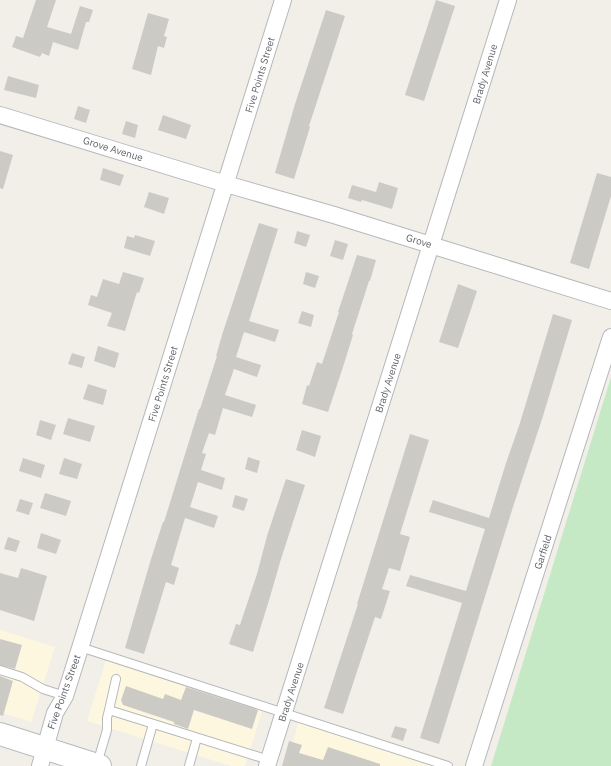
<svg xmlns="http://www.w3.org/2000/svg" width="611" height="766" font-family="'IBM Plex Sans',sans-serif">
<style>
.commercial{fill:#fef7e0}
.green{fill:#c5e8c5}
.building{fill:#cccac5}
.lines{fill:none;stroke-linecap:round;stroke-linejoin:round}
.service-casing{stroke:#b5b8bc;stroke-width:10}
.minor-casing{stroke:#b5b8bc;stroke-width:18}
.secondary-casing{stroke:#b6babf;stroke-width:24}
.service{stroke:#fff;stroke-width:8}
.minor{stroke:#fff;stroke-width:16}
.secondary{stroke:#fff;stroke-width:22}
.labels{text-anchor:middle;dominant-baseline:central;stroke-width:3;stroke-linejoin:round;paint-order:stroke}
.street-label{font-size:10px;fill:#5f6368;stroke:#fff}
</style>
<rect width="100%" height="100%" fill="#f1efe8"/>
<path class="commercial" d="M 0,630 L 55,647 L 31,722 L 0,712 Z
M 106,660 L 263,708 L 245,766 L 231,766 L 87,721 Z
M 299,721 L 444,766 L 286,766 Z"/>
<path class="green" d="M 611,377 L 611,766 L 491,766 Z"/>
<path class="building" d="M 36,0 L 56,0 L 47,27 L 71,34 L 80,6 L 93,10 L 89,22 L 86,22 L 78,50 L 53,42 L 49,56 L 42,53 L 40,57 L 12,47 L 16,36 L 23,38 Z
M 436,0 L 455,6 L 424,101 L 405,95 Z
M 326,10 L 345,16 L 309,126 L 310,127 L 294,179 L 275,173 L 295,104 Z
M 148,13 L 169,19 L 164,36 L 167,37 L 164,48 L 158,46 L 151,75 L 132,69 Z
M 8,76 L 39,85 L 36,98 L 4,90 Z
M 78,106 L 90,110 L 86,123 L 74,119 Z
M 163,115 L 191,125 L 186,139 L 158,130 Z
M 126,121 L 138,125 L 135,138 L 122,134 Z
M 0,151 L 13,155 L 3,189 L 0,188 Z
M 103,168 L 124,175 L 120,186 L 100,180 Z
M 597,173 L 611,177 L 611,196 L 589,269 L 570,263 Z
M 379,182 L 398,188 L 392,209 L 362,200 L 361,202 L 348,198 L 352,185 L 376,192 Z
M 149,192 L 169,198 L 164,214 L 144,207 Z
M 259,223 L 278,229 L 249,321 L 279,330 L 275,342 L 244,332 L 236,357 L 261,365 L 257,377 L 234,369 L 225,395 L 256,405 L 252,417 L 223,408 L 215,435 L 209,433 L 202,453 L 206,454 L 201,470 L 225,478 L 222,490 L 198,482 L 190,507 L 218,516 L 214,528 L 185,518 L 171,565 L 179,568 L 174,585 L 166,582 L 144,654 L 125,648 L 151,559 L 163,522 L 164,522 L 199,409 L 200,409 L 217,356 L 216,356 L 222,335 Z
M 297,231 L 310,235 L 306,247 L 294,243 Z
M 135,235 L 155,241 L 150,256 L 124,248 L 127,236 L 134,238 Z
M 335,240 L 348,244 L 343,260 L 330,256 Z
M 357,255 L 376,260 L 370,281 L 369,281 L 352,334 L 353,335 L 342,370 L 328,412 L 302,404 L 307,385 L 309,386 L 317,362 L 322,364 L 339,312 L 338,312 Z
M 123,272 L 144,278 L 139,293 L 137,292 L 125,331 L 107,326 L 112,313 L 88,305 L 91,295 L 97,297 L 103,279 L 119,284 Z
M 306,272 L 319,276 L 315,288 L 303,284 Z
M 458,284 L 477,291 L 458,348 L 439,342 Z
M 302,311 L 314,315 L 311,327 L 298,323 Z
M 553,314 L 572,320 L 543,416 L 513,507 L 439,744 L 420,738 L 462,603 L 406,586 L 410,575 L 466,591 L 485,529 L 429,512 L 433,500 L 489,518 L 506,463 L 519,426 Z
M 98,346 L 119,353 L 115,368 L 94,361 Z
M 72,353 L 85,357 L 82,368 L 68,364 Z
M 88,384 L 107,390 L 103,405 L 83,399 Z
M 68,418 L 95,426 L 90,442 L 63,434 Z
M 40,420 L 56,425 L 51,440 L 36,435 Z
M 302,430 L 321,436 L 315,457 L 296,450 Z
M 410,434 L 429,440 L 400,534 L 410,537 L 400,571 L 389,568 L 382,589 L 390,591 L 381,619 L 375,617 L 343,714 L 324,708 L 358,604 L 357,604 Z
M 248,457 L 260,461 L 257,473 L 245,469 Z
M 23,458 L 45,465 L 41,478 L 19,471 Z
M 64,458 L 82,464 L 77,479 L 59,474 Z
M 286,479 L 305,485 L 281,559 L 270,597 L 253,652 L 229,644 L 236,624 L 240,625 L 257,574 L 267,536 Z
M 45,493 L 71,501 L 66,516 L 40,508 Z
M 235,495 L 248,499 L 244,511 L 232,507 Z
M 20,499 L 33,503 L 29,515 L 16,511 Z
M 41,533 L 61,540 L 56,554 L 37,548 Z
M 8,537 L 20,541 L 16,552 L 4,549 Z
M 21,568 L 47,576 L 34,621 L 0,610 L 0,573 L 18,578 Z
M 0,639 L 22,645 L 15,669 L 0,665 Z
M 0,676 L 13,681 L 3,716 L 0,715 Z
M 126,686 L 163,699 L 165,694 L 181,700 L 186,687 L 258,710 L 252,729 L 194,710 L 188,729 L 174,724 L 174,722 L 123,705 L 121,700 Z
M 395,726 L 407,729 L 403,741 L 391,737 Z
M 289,741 L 302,745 L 299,753 L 323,760 L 328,747 L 380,764 L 380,766 L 282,766 Z"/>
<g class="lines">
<g class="service-casing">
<path id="service" d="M 80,647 L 448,766
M 0,670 L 22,677 L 43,689 L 65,696
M 109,710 L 116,679
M 97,764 L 107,730 L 107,718 L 109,710 L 269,760
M 141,766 L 153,724
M 189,766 L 197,738"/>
</g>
<g class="minor-casing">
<path id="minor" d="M 0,115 L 226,184 L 334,215 L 611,301
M 40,766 L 55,713 L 65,696 L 283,0
M 267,766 L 508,0
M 474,766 L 611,337"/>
</g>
<g class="secondary-casing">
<path id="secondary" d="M 0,734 L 100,766"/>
</g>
<use href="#service" class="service"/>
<use href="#minor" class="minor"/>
<use href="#secondary" class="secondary"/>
</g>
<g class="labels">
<g class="street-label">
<text transform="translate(485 74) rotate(-73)">Brady Avenue</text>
<text transform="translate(260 75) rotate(-73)">Five Points Street</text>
<text transform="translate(113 149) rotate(17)">Grove Avenue</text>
<text transform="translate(419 241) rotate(17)">Grove</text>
<text transform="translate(388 383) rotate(-72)">Brady Avenue</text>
<text transform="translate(163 384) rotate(-73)">Five Points Street</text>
<text transform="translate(543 552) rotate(-72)">Garfield</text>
<text transform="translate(64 692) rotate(-70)">Five Points Street</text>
<text transform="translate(291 692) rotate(-72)">Brady Avenue</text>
</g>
</g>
</svg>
